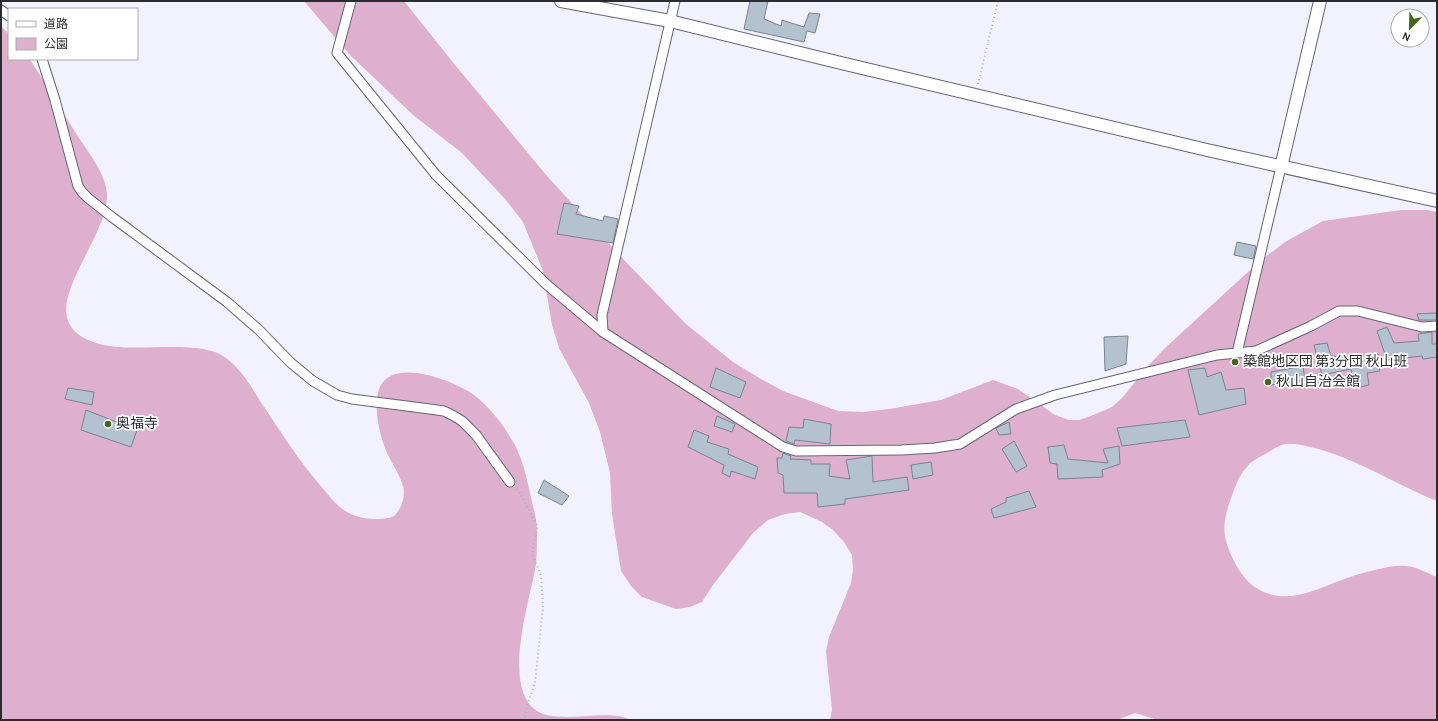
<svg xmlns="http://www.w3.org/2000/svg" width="1438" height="721" font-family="'Alegreya Sans','Noto Sans JP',sans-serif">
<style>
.green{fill:#dfafce}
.building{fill:#b4c1ce;stroke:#788491}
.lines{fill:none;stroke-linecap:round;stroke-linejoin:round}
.minor-casing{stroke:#646675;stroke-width:11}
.tertiary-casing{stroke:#646675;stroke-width:14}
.path{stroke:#b0b1bb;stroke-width:2;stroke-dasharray:1 3;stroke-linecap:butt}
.minor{stroke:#fff;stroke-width:9}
.tertiary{stroke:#fff;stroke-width:12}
.poi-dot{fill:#43651c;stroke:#fff;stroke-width:1.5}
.labels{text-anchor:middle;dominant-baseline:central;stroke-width:3.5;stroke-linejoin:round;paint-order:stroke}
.poi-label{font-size:14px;fill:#2b2c32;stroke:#fff;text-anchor:start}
</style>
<rect width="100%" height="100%" fill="#f1f2fd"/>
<path class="green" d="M 304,1 L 404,1 L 451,60 L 547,176 L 624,260 L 686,324 L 733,362 L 761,379 L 783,391 L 838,411 L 863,412 L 889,409 L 941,400 L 993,380 L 1018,389 L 1055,415 L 1069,420 L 1079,420 L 1091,416 L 1112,407 L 1122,398 L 1149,365 L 1165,348 L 1260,261 L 1285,242 L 1323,221 L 1401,210 L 1427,210 L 1437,212 L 1437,501 C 1394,484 1355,457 1310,447 C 1302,445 1293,443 1286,444 C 1279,445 1272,450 1267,453 C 1260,457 1251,461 1247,467 C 1240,474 1236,484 1233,493 C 1221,524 1221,536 1236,565 C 1242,575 1248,583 1258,589 C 1285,605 1313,591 1339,581 C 1352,576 1365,572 1379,569 C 1388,567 1397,565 1406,566 C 1417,567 1427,573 1437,577 L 1437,720 L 1158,720 L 1135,713 L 1117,720 L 830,720 L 832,710 L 826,651 L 829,637 L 851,583 L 853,570 L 852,555 L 844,542 L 833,530 L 822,522 L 800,512 L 785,514 L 768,520 L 753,533 L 713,585 L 702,602 L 690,607 L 676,609 L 642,597 L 631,586 L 621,571 L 612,514 L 610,473 L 600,432 L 589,403 L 559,348 L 552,325 L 543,271 L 523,222 L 506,200 L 462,153 L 413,115 L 349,54 Z
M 1,26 L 9,34 L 9,59 L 30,59 L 31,61 C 46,84 60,108 75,132 C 86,149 105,172 107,193 C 110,231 53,291 69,323 C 75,335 85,339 96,343 C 132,355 199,337 226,358 C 241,369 251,386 260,401 C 281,432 300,463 325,491 C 333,501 340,509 351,514 C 359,518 369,519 378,519 C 380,519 390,518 392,517 C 401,512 406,496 403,486 C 400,476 393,465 388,455 C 380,438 372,406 380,387 C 394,357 454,381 474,395 C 488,406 501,421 510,437 C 523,456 527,480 532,502 C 534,511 537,520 537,530 C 537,541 537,553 536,564 C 531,599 497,695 543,714 C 567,721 594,713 619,716 C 624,717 628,719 633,720 L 1,720 Z"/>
<path class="building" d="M 750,1 L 768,1 L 764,19 L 781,26 L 782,20 L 804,27 L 809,13 L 820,14 L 815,33 L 807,31 L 804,42 L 744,29 Z
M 564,203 L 579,206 L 576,214 L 603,221 L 604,216 L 618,219 L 613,243 L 557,234 Z
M 1237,242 L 1256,246 L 1253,259 L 1234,255 Z
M 1436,313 L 1437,320 L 1419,320 L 1417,314 Z
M 1387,327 L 1394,343 L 1419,341 L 1418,334 L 1432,332 L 1432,344 L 1437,344 L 1437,357 L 1423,359 L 1422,356 L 1387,360 L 1377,331 Z
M 1128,336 L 1126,364 L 1105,371 L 1104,337 Z
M 1327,343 L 1331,356 L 1344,357 L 1378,354 L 1380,371 L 1367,373 L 1369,385 L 1360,387 L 1358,375 L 1352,376 L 1351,369 L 1322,375 L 1314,345 Z
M 1257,357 L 1265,358 L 1265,366 L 1253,366 L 1251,358 Z
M 1303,366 L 1305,380 L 1271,385 L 1271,372 Z
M 716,368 L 746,382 L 740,398 L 710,387 Z
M 1205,368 L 1207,377 L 1221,372 L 1226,390 L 1244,388 L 1246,404 L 1199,415 L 1188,370 Z
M 68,388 L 94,392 L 92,405 L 65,399 Z
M 86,410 L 137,430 L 131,447 L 81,430 Z
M 717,416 L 735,424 L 732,432 L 714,426 Z
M 804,419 L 831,424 L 830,444 L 795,440 L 794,444 L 786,441 L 789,427 L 803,428 Z
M 1185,420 L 1190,437 L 1122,446 L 1117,428 Z
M 1009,422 L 1011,434 L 999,435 L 996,428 Z
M 694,430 L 709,436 L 707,442 L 729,449 L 728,454 L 758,467 L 755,479 L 731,471 L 730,477 L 722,473 L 724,465 L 688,447 Z
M 1014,441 L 1027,466 L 1016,472 L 1002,449 Z
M 1064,445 L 1068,459 L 1108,463 L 1103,449 L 1119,446 L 1120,464 L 1102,470 L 1103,477 L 1058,479 L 1057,464 L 1050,463 L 1048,447 Z
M 783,453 L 791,456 L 790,459 L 811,460 L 811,464 L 830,464 L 829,476 L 850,479 L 846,460 L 872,456 L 873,482 L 907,477 L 909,490 L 845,499 L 845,504 L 818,507 L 817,493 L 784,493 L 783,475 L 778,473 L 777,458 L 782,458 Z
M 931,462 L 933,475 L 913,479 L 911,465 Z
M 544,480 L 569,496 L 562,505 L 538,493 Z
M 1029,491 L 1036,507 L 994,518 L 991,509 L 1006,502 L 1006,498 Z"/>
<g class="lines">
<g class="minor-casing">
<path id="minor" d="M 351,1 L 337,53 L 436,175 L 546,284 L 603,332
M 675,1 L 602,315 L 603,332 L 783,447 L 796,451 L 901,450 L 935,448 L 960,444 L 1016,409 L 1055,395 L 1217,355 L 1256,351 L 1311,326 L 1339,311 L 1358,311 L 1422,327 L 1437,326
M 1,10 L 9,16
M 42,59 L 55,100 L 78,186 L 82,192 L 88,198 L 112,217 L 227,302 L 258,329 L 291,363 L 313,381 L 337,395 L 352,399 L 422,408 L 444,411 L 454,416 L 462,421 L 476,435 L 510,482
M 1237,353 L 1281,167"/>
</g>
<g class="tertiary-casing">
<path id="tertiary" d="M 561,1 L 670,21 L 841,63 L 1207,150 L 1437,201
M 1281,167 L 1320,1"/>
</g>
<path class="path" d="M 978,84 L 998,1
M 517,489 L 520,493 L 537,525 L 537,530 L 533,548 L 533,556 L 541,576 L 543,607 L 535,683 L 528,703 L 524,720"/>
<use href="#minor" class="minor"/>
<use href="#tertiary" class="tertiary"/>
</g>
<g class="poi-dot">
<circle cx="1235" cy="362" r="4"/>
<circle cx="1268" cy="382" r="4"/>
<circle cx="108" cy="424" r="4"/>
</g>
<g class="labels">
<g class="poi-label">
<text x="1243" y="362">築館地区団 第3分団 秋山班</text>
<text x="1276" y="382">秋山自治会館</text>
<text x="116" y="424">奥福寺</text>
</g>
</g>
<rect width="1438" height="721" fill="none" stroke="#2b2c32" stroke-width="4"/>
<rect x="8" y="8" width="130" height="52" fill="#ffffff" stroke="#aaabad"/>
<rect x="16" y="21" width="20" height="6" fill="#ffffff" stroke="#aaabad"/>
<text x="44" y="28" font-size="12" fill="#2b2c32">道路</text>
<rect x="16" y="38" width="20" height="12" fill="#dfafce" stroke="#aaabad"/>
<text x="44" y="48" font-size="12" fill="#2b2c32">公園</text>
<g transform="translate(1410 28) rotate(203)"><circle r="19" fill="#ffffff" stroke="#aaabad"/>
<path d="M0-3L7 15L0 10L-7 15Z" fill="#43651c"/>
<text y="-6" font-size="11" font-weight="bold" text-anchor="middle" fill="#2b2c32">N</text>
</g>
</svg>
